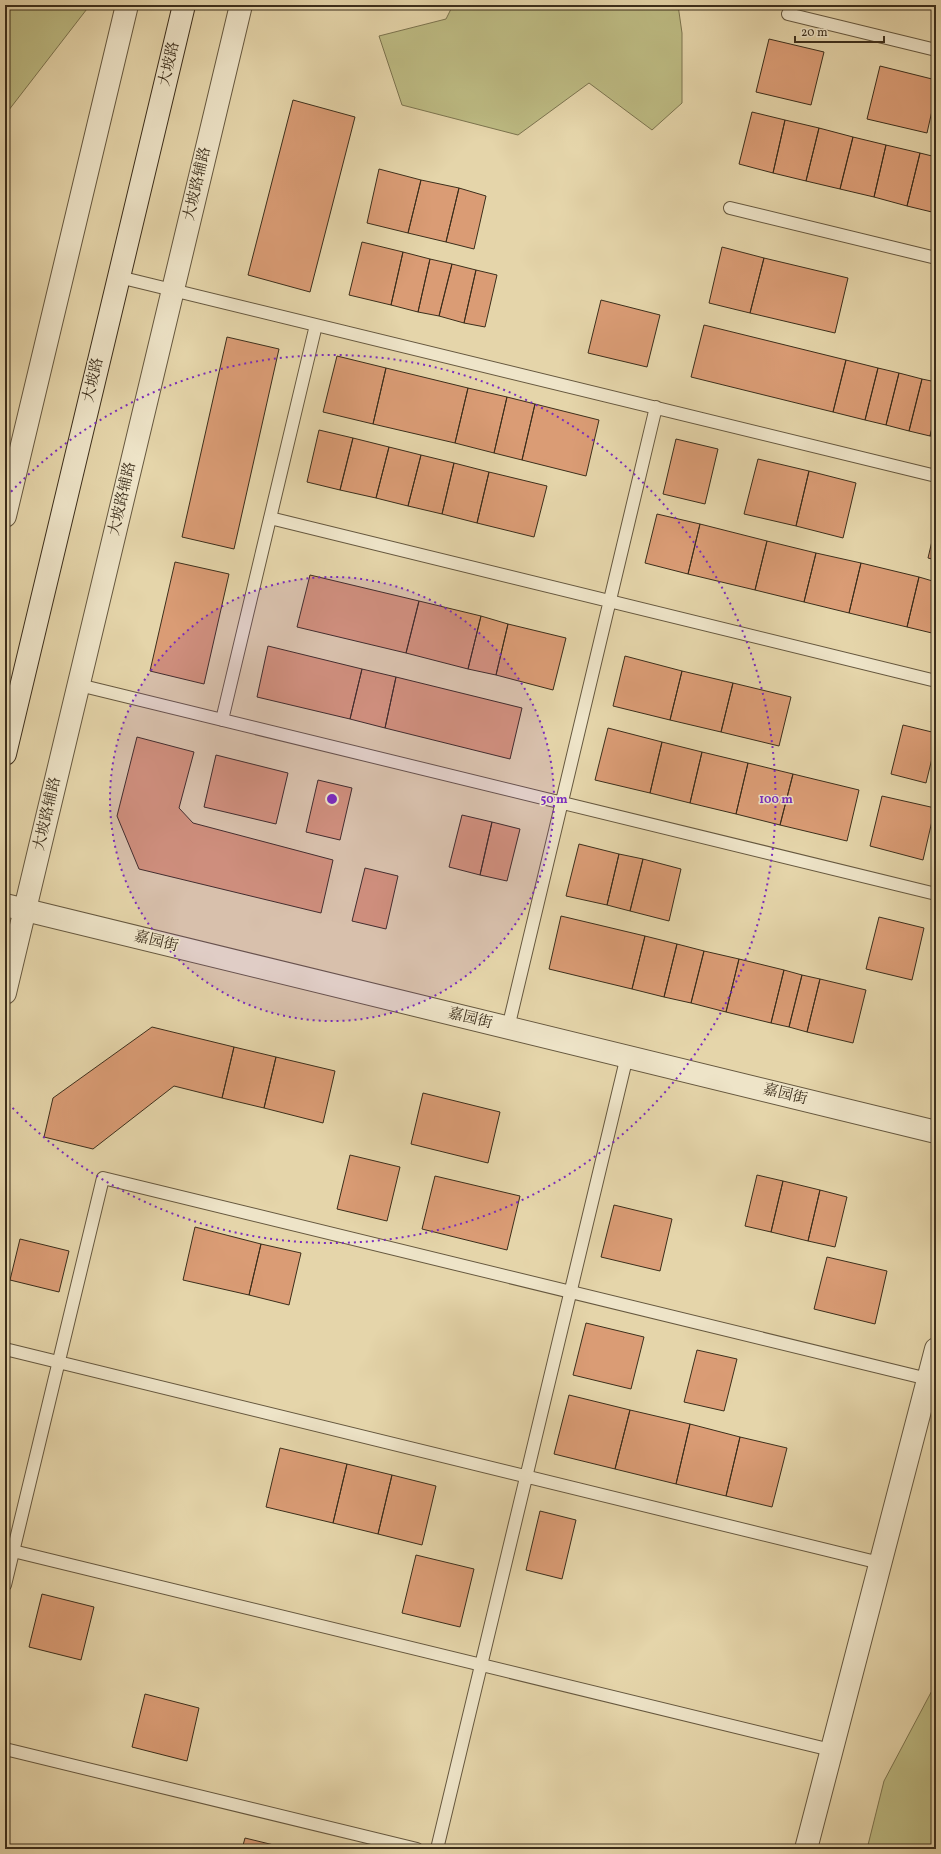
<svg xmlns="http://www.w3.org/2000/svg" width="941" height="1854" font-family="Vollkorn,'Noto Serif SC',serif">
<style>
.green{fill:#bdbb83;stroke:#7c744f}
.building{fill:#da9c75;stroke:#3c2e1b}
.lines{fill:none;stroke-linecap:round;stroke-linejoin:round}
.lane-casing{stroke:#66583f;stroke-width:14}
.street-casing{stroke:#66583f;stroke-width:24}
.secondary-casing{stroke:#3c2e1b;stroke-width:24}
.lane{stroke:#eee4c8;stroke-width:12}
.street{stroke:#eee4c8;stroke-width:22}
.secondary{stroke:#eee4c8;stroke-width:22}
.ring{fill:none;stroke:#7b2cbf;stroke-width:2;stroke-dasharray:2 4}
.labels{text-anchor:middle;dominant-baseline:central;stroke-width:3;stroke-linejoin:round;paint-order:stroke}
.street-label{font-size:15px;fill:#3c2e1b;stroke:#eee4c8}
.centre{fill:#7b2cbf;stroke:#eee4c8;stroke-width:2}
.ring-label{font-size:12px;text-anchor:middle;font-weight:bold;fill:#7b2cbf;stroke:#eee4c8;stroke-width:3;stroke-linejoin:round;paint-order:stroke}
</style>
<rect width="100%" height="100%" fill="#e5d5aa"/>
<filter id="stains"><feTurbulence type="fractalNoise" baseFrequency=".005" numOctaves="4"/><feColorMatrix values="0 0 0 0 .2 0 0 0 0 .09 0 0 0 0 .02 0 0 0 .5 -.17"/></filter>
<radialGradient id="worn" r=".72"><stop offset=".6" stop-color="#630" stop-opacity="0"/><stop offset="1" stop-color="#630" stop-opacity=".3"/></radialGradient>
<path class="green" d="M 5,5 L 90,5 L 5,115 Z
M 453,5 L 678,5 L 682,33 L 682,103 L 652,130 L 589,83 L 518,135 L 402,105 L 379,36 L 446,19 Z
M 936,1683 L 936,1849 L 867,1849 L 884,1781 Z"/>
<path class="building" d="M 769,39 L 824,52 L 811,105 L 756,92 Z
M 880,66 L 936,80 L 936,93 L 927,133 L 867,119 Z
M 293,100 L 355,117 L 310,292 L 248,275 Z
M 752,112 L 785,120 L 773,173 L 739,164 Z
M 785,120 L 819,128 L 806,181 L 773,173 Z
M 819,128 L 853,137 L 840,189 L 806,181 Z
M 853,137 L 886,145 L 874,197 L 840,189 Z
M 886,145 L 920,153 L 907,206 L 874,197 Z
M 920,153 L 936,157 L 936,213 L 907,206 Z
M 379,169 L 421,180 L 408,233 L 367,223 Z
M 421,180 L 459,188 L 446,242 L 408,233 Z
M 459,188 L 486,196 L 474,249 L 446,242 Z
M 362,242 L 403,252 L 391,305 L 349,295 Z
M 722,247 L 764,258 L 750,313 L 709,303 Z
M 403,252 L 430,259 L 418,312 L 391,305 Z
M 764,258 L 848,278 L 835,333 L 750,313 Z
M 430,259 L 452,264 L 439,316 L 418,312 Z
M 452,264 L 476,270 L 464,323 L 439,316 Z
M 476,270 L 497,275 L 485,327 L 464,323 Z
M 601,300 L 660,315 L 647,367 L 588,353 Z
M 704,325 L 846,360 L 833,412 L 691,377 Z
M 227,337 L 279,349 L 234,549 L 182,537 Z
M 337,356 L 386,368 L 373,424 L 323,412 Z
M 846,360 L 878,368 L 865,420 L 833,412 Z
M 386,368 L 468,388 L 455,443 L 373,424 Z
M 878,368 L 899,373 L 886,425 L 865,420 Z
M 899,373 L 922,379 L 909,431 L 886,425 Z
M 922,379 L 936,382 L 936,412 L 930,436 L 909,431 Z
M 468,388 L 507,397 L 494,453 L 455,443 Z
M 507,397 L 535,404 L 522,460 L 494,453 Z
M 535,404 L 599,420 L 586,476 L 522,460 Z
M 936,412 L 936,437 L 930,436 Z
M 319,430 L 353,438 L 340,490 L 307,482 Z
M 353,438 L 389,447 L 376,498 L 340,490 Z
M 676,439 L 718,449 L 705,504 L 663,494 Z
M 389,447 L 421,455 L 408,506 L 376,498 Z
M 421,455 L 454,463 L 442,514 L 408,506 Z
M 758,459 L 809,471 L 796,526 L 744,514 Z
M 454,463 L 489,472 L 477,523 L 442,514 Z
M 809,471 L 856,483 L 843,538 L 796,526 Z
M 489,472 L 547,486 L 534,537 L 477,523 Z
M 657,514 L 700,524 L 688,574 L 645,563 Z
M 700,524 L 767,541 L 755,590 L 688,574 Z
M 936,524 L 936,560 L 928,558 Z
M 767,541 L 816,553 L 804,602 L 755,590 Z
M 816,553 L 861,563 L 849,613 L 804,602 Z
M 175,562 L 229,574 L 204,684 L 150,671 Z
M 861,563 L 919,577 L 907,627 L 849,613 Z
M 310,575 L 419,601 L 406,653 L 297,627 Z
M 919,577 L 936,582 L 936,634 L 907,627 Z
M 419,601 L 481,616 L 468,669 L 406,653 Z
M 481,616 L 508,624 L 496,675 L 468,669 Z
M 508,624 L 566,638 L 553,690 L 496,675 Z
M 268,646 L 362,669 L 350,719 L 257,697 Z
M 625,656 L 682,671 L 670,720 L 613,706 Z
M 362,669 L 396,677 L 385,728 L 350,719 Z
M 682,671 L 733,683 L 721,732 L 670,720 Z
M 396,677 L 522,708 L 510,759 L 385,728 Z
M 733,683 L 791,697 L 779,746 L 721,732 Z
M 903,725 L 936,733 L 936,742 L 926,783 L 891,774 Z
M 608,728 L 662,742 L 650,793 L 595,780 Z
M 137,737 L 194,752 L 179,808 L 193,823 L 333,860 L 321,913 L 139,869 L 117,816 Z
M 662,742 L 702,752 L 690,803 L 650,793 Z
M 702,752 L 748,763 L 736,814 L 690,803 Z
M 216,755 L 288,773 L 276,824 L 204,807 Z
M 748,763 L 793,774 L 780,825 L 736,814 Z
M 793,774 L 859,790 L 847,841 L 780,825 Z
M 318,780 L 352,788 L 340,840 L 306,832 Z
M 882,796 L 935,808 L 923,860 L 870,846 Z
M 462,815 L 492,822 L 480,875 L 449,867 Z
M 492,822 L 520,829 L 507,881 L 480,875 Z
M 579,844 L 619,854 L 607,905 L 566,896 Z
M 619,854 L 643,859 L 630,911 L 607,905 Z
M 643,859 L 681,869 L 669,921 L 630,911 Z
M 365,868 L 398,876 L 386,929 L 352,921 Z
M 561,916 L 645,936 L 632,989 L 549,969 Z
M 879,917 L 924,928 L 912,980 L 866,969 Z
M 645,936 L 677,944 L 664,997 L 632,989 Z
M 677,944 L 704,951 L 691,1003 L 664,997 Z
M 704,951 L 739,959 L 726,1012 L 691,1003 Z
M 739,959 L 784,970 L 771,1023 L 726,1012 Z
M 784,970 L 802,975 L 789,1027 L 771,1023 Z
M 802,975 L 820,979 L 807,1032 L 789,1027 Z
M 820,979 L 866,990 L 853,1043 L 807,1032 Z
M 152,1027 L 234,1047 L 222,1098 L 174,1086 L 93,1149 L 44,1137 L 53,1098 Z
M 234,1047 L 276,1057 L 264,1108 L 222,1098 Z
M 276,1057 L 335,1071 L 323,1123 L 264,1108 Z
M 423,1093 L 500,1112 L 488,1163 L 411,1144 Z
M 350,1155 L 400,1167 L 387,1221 L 337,1209 Z
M 757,1175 L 783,1181 L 771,1232 L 745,1226 Z
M 435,1176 L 520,1196 L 507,1250 L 422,1229 Z
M 783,1181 L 820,1190 L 808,1241 L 771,1232 Z
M 820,1190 L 847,1197 L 835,1247 L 808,1241 Z
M 614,1205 L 672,1219 L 660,1271 L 601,1257 Z
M 195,1227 L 261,1244 L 249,1295 L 183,1280 Z
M 20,1239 L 69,1251 L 59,1292 L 10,1280 Z
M 261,1244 L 301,1253 L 289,1305 L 249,1295 Z
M 827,1257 L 887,1271 L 875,1324 L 814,1309 Z
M 586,1323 L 644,1337 L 631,1389 L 573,1375 Z
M 697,1350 L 737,1359 L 724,1411 L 684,1402 Z
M 569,1395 L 630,1410 L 615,1469 L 554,1454 Z
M 630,1410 L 690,1424 L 676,1484 L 615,1469 Z
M 690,1424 L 740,1437 L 726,1496 L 676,1484 Z
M 740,1437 L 787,1448 L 772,1507 L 726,1496 Z
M 280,1448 L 347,1464 L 333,1523 L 266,1507 Z
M 347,1464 L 392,1475 L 378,1534 L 333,1523 Z
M 392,1475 L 436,1486 L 422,1545 L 378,1534 Z
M 540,1511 L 576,1520 L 562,1579 L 526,1570 Z
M 416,1555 L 474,1569 L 460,1627 L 402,1613 Z
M 42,1594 L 94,1607 L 81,1660 L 29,1647 Z
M 145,1694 L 199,1708 L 187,1761 L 132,1747 Z
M 245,1838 L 282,1847 L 282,1849 L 242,1849 Z"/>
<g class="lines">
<g class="lane-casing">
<path id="lane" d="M 788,14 L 936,50
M 730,208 L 936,258
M 119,277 L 936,476
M 270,518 L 936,681
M 79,685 L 936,894
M 222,720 L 316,325
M 508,1028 L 656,407
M 5,1349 L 880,1563
M 13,1551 L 831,1750
M 5,1585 L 103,1178 L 928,1379
M 5,1749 L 417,1849
M 437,1849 L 627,1056"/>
</g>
<g class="street-casing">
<path id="street" d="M 5,516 L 127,5
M 5,905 L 936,1132
M 5,993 L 241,5
M 806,1849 L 936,1349"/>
</g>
<g class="secondary-casing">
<path id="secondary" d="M 5,754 L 184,5"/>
</g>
<use href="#lane" class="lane"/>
<use href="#street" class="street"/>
<use href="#secondary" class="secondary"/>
</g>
<circle cx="332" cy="799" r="222" fill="#7b2cbf" fill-opacity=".12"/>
<g class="ring">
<circle cx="332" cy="799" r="222"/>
<path d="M7 496A444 444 0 1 1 7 1102"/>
</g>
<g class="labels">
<g class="street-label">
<text transform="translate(170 64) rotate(-77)">大坡路</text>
<text transform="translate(198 184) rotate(-77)">大坡路辅路</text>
<text transform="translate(94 380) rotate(-77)">大坡路</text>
<text transform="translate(123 499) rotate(-77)">大坡路辅路</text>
<text transform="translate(48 814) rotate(-77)">大坡路辅路</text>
<text transform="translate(156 942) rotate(14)">嘉园街</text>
<text transform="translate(470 1019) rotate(14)">嘉园街</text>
<text transform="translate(785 1095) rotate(14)">嘉园街</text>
</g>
</g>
<circle cx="332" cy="799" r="6" class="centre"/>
<g class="ring-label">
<text x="554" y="803">50 m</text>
<text x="776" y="803">100 m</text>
</g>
<rect width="941" height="1854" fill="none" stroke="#e5d5aa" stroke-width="20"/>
<rect x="6" y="6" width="929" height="1842" fill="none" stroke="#3c2e1b" stroke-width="2"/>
<rect x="10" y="10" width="921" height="1834" fill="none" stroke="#3c2e1b"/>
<path d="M795 36v6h89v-6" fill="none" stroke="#3c2e1b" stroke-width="2"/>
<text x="801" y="36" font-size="12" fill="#3c2e1b" stroke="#eee4c8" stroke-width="3" paint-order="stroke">20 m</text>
<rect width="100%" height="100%" filter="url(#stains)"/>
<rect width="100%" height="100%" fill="url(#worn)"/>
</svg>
